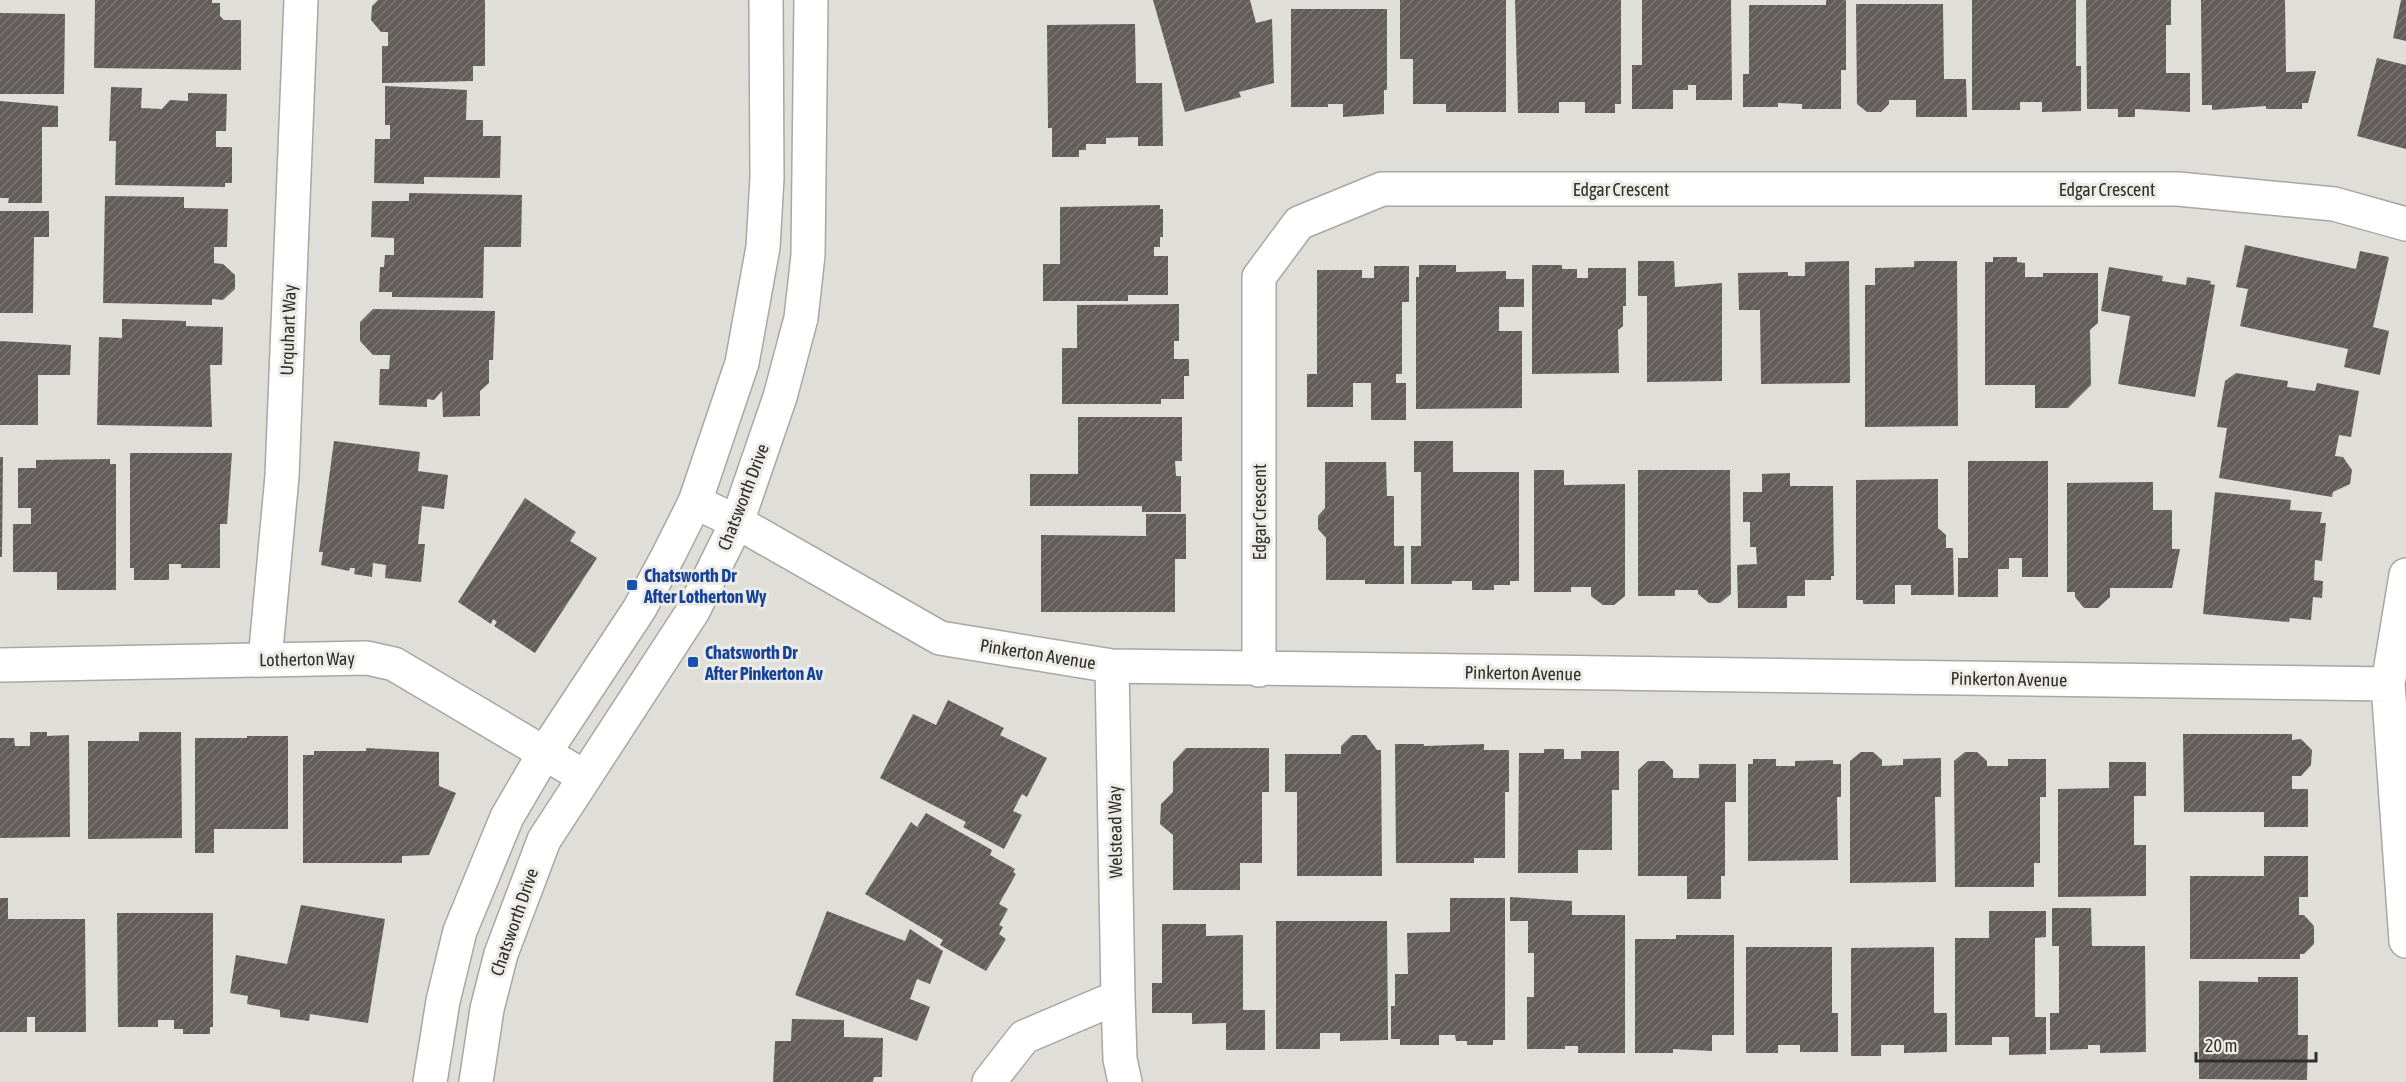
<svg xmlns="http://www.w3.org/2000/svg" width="2406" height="1082" font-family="'Asap Condensed',sans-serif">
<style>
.building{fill:url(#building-hatch)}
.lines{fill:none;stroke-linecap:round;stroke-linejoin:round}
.street-casing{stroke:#a8a7a1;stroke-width:36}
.secondary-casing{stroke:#a8a7a1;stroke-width:36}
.street{stroke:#fff;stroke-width:33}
.secondary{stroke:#fff;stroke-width:33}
.transit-dot{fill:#1a4fb4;stroke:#ecebe6;stroke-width:2}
.labels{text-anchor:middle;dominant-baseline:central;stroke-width:6;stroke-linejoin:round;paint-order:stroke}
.street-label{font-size:18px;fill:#2f2e2c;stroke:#ecebe6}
.transit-label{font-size:18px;font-weight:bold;fill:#164399;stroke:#ecebe6;text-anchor:start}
</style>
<defs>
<pattern id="building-hatch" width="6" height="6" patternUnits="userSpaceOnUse" patternTransform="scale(1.5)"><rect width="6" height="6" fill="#625d5a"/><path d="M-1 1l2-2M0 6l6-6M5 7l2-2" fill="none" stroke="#7a7674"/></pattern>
</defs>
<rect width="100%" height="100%" fill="#dfded8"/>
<path class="building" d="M 95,0 L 212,0 L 212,3 L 220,3 L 220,16 L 224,20 L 241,20 L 241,70 L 94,68 Z
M 378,0 L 485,0 L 485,66 L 473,66 L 473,81 L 382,83 L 382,46 L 388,46 L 388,32 L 381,32 L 371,20 L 372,6 Z
M 1153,0 L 1250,0 L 1256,23 L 1272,19 L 1274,83 L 1239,92 L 1241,97 L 1185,112 Z
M 1400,0 L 1506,0 L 1506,112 L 1446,112 L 1446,104 L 1413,104 L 1413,59 L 1400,59 Z
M 1515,0 L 1621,0 L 1621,104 L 1615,104 L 1615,113 L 1585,113 L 1585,102 L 1559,102 L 1559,113 L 1518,113 Z
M 1642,0 L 1731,0 L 1732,100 L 1696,100 L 1696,85 L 1688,85 L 1688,90 L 1673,90 L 1673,109 L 1632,109 L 1632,65 L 1642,65 Z
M 1826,0 L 1846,0 L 1846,70 L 1841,70 L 1841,109 L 1802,109 L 1802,104 L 1778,103 L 1778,107 L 1743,107 L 1743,74 L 1749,74 L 1749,5 L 1826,5 Z
M 1972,0 L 2076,0 L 2076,66 L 2081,66 L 2081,111 L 2042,112 L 2042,102 L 2020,102 L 2020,110 L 1972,110 Z
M 2086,0 L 2171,0 L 2171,25 L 2166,25 L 2166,73 L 2190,73 L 2190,112 L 2135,109 L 2135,117 L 2118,117 L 2118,109 L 2087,109 Z
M 2201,0 L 2285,0 L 2286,72 L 2316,71 L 2308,103 L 2302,103 L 2302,109 L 2266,109 L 2266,106 L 2212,110 L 2212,105 L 2202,105 Z
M 2401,0 L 2406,0 L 2406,41 L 2393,38 Z
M 1856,4 L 1943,4 L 1944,79 L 1966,79 L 1967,117 L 1916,117 L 1916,100 L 1889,100 L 1889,104 L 1881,112 L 1867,112 L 1857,104 Z
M 1291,9 L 1387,9 L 1387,90 L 1384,90 L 1384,114 L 1343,117 L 1343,104 L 1328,104 L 1328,107 L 1291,107 Z
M 0,13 L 65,14 L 64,94 L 0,94 Z
M 1135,24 L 1136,83 L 1162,83 L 1163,146 L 1138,146 L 1138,137 L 1106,138 L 1106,144 L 1086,144 L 1086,150 L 1079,150 L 1079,157 L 1052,157 L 1052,128 L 1048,128 L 1047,25 Z
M 2377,58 L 2406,65 L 2406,149 L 2357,136 Z
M 385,86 L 467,90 L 466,120 L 483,120 L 483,136 L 501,136 L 500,178 L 424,177 L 424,184 L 374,183 L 375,139 L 390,139 L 390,125 L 385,125 Z
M 111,87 L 142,88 L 141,108 L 162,109 L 170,100 L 188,101 L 188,93 L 227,94 L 226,131 L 216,131 L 216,147 L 232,147 L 232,183 L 225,183 L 225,187 L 115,185 L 116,141 L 109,141 Z
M 0,101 L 58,106 L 58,127 L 42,127 L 42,203 L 8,203 L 9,198 L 0,198 Z
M 409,193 L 522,195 L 521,247 L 484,247 L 483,298 L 392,297 L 392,292 L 379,292 L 380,267 L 384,267 L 385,255 L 394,255 L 394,238 L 371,237 L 372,201 L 409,201 Z
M 105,196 L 184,197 L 184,208 L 228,209 L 227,247 L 214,247 L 214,263 L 223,264 L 235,275 L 235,289 L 223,300 L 212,299 L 212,305 L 103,303 Z
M 1160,205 L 1160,209 L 1163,209 L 1163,237 L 1160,237 L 1160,247 L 1154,247 L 1154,256 L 1168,256 L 1168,295 L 1128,295 L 1128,301 L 1043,301 L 1043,264 L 1060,264 L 1060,207 Z
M 0,211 L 49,211 L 49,237 L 34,237 L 33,313 L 0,313 Z
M 2245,245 L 2356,269 L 2360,251 L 2389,257 L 2373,327 L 2389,331 L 2380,375 L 2344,367 L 2348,349 L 2240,326 L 2248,289 L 2236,287 Z
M 1993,257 L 2017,257 L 2017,262 L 2025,263 L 2025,277 L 2043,277 L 2043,273 L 2098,273 L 2098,323 L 2090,330 L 2091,385 L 2068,408 L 2035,408 L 2035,385 L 1985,385 L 1985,262 L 1993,262 Z
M 1638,261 L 1674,261 L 1675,287 L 1722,283 L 1722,381 L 1647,382 L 1647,296 L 1638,296 Z
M 1849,261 L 1850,383 L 1761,384 L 1760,310 L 1739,310 L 1738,273 L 1788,272 L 1788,276 L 1805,276 L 1805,262 Z
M 1914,261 L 1957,261 L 1958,426 L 1865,427 L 1865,285 L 1875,285 L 1875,268 L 1914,267 Z
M 1419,265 L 1456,265 L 1456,272 L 1506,271 L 1506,279 L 1524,279 L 1524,307 L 1499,307 L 1499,331 L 1522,331 L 1522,408 L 1416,409 L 1416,277 L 1419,277 Z
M 1532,265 L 1562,265 L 1562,269 L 1577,269 L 1577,278 L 1588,278 L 1588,268 L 1626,268 L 1626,306 L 1623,306 L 1623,326 L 1618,330 L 1619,373 L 1532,374 Z
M 1374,266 L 1409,266 L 1409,302 L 1402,302 L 1402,374 L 1396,374 L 1396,383 L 1406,383 L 1406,420 L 1371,420 L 1371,383 L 1353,383 L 1353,407 L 1307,407 L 1307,374 L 1317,374 L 1317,270 L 1362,270 L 1362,278 L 1374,278 Z
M 2109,267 L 2163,276 L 2162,281 L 2186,285 L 2187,277 L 2211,281 L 2210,284 L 2215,285 L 2195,397 L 2118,384 L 2130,316 L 2101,311 Z
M 1179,304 L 1179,341 L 1174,341 L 1174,359 L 1189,359 L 1189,376 L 1184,376 L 1184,399 L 1161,399 L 1161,404 L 1062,404 L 1062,348 L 1077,348 L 1077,305 Z
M 373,309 L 495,311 L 493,360 L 489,360 L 489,383 L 480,391 L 480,416 L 443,417 L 442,391 L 434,400 L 427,399 L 427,407 L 379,405 L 380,369 L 389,369 L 390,355 L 373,355 L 360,341 L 360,322 Z
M 122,319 L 186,321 L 186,326 L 223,327 L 222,365 L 210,365 L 212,427 L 97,425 L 99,337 L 122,338 Z
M 0,341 L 71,345 L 70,375 L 38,375 L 38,425 L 0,425 Z
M 2236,373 L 2288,381 L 2287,387 L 2315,391 L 2317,383 L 2359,391 L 2351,437 L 2339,435 L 2335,456 L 2343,457 L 2352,470 L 2350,484 L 2333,492 L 2332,497 L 2219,478 L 2227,428 L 2217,427 L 2225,381 Z
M 1078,417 L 1182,417 L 1182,461 L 1175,461 L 1176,476 L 1181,476 L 1181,512 L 1142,512 L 1142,506 L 1030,506 L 1030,474 L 1078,474 Z
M 334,441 L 420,452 L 418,471 L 448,475 L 444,509 L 422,506 L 418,544 L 425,544 L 421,582 L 385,578 L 386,565 L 373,563 L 372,577 L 354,574 L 355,568 L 350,568 L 349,571 L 321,565 L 323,552 L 319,552 Z
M 1414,441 L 1453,441 L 1453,472 L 1519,472 L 1519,581 L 1510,581 L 1510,585 L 1494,585 L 1494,590 L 1472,590 L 1472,581 L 1452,581 L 1452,584 L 1411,584 L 1411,546 L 1421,546 L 1421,472 L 1414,472 Z
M 130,453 L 232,453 L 227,524 L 220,524 L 220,568 L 181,568 L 181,564 L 169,564 L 169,580 L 134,580 L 134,568 L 130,568 Z
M 0,457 L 3,457 L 2,557 L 0,557 Z
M 110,459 L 110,464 L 116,464 L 116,590 L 57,590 L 57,572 L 13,572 L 13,524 L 31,524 L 31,508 L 18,508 L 18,468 L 36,468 L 36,460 Z
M 1968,461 L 2048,461 L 2048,577 L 2022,577 L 2022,558 L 2009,558 L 2009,569 L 1998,569 L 1998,597 L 1958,597 L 1958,558 L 1968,558 Z
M 1325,462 L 1386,462 L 1387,496 L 1394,496 L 1394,546 L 1404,546 L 1404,584 L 1365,584 L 1365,580 L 1326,580 L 1326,538 L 1318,529 L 1318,516 L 1325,508 Z
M 1534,470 L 1564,470 L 1564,485 L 1625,484 L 1625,596 L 1614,605 L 1603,605 L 1591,596 L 1591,587 L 1571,587 L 1571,592 L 1534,592 Z
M 1638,470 L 1730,470 L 1731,594 L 1720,603 L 1709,603 L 1698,594 L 1698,590 L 1675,590 L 1675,596 L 1638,596 Z
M 1790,473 L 1790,486 L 1833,486 L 1834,576 L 1831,576 L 1831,580 L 1805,580 L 1805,596 L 1787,596 L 1787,608 L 1738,608 L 1737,565 L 1757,564 L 1756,547 L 1750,547 L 1750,522 L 1743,522 L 1743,492 L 1762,492 L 1762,474 Z
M 1938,479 L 1938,528 L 1946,535 L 1946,548 L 1953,548 L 1954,595 L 1911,595 L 1911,585 L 1895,585 L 1895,604 L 1863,604 L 1863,600 L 1856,600 L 1856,480 Z
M 2153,482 L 2153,510 L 2172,510 L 2172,549 L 2180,549 L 2172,588 L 2110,588 L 2110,597 L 2098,608 L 2084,608 L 2075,597 L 2075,592 L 2067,592 L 2067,483 Z
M 2215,492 L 2291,500 L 2290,510 L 2322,512 L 2320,523 L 2326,523 L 2322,561 L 2315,560 L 2314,580 L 2323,581 L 2322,598 L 2313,597 L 2311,620 L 2290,618 L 2289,622 L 2203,614 Z
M 525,498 L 576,532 L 570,541 L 597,558 L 535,653 L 494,626 L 497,622 L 493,619 L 491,624 L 458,602 Z
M 1146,514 L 1186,514 L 1186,559 L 1175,559 L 1175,612 L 1041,612 L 1041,535 L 1146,536 Z
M 948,700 L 1004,728 L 1000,735 L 1047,758 L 1027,797 L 1022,794 L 1013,811 L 1022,815 L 1004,849 L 963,827 L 966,822 L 880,778 L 913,714 L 936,725 Z
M 30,732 L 47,732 L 47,736 L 69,735 L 70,837 L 0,838 L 0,738 L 14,738 L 15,746 L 30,746 Z
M 139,732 L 181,732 L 182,838 L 88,839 L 88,741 L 139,741 Z
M 2183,734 L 2292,734 L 2292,740 L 2301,739 L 2312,750 L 2311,765 L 2301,776 L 2292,776 L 2292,789 L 2308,789 L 2308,827 L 2264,827 L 2264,812 L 2184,812 Z
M 1352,735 L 1366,735 L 1377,750 L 1381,750 L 1382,876 L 1297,876 L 1297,792 L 1285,792 L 1285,754 L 1341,754 L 1341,746 Z
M 247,736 L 288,736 L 288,829 L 214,829 L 214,853 L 195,853 L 195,738 L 247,738 Z
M 1395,744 L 1424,744 L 1424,746 L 1484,744 L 1484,750 L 1509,750 L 1509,792 L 1505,792 L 1505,858 L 1474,858 L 1474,863 L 1396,863 Z
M 366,748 L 439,752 L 439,786 L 456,793 L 429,855 L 402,856 L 402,863 L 303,863 L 303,755 L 314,755 L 314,751 L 366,751 Z
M 1186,748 L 1269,748 L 1269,792 L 1262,792 L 1262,863 L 1240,863 L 1240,890 L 1173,890 L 1173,835 L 1160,824 L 1161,804 L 1173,792 L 1173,762 Z
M 1544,749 L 1564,749 L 1564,759 L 1581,759 L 1581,751 L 1619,751 L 1619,790 L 1612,790 L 1612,850 L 1578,850 L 1578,873 L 1518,873 L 1519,753 L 1544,753 Z
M 1861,752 L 1873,752 L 1882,760 L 1882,766 L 1903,765 L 1903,759 L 1941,758 L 1941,797 L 1935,797 L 1936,882 L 1850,883 L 1850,761 Z
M 1965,752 L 1977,752 L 1987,761 L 1987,766 L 2008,766 L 2008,759 L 2046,759 L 2046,797 L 2040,797 L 2040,863 L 2034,863 L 2034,887 L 1955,887 L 1954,761 Z
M 1753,759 L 1776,759 L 1776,766 L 1795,766 L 1795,761 L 1833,760 L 1833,764 L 1841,764 L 1841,797 L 1837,797 L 1838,860 L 1748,861 L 1748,764 L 1753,764 Z
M 1648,761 L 1664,761 L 1673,770 L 1673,778 L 1699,778 L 1699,764 L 1736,764 L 1736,802 L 1725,802 L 1725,876 L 1721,876 L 1721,899 L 1687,899 L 1687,876 L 1638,876 L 1638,770 Z
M 2109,762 L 2146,762 L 2146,796 L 2134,796 L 2134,845 L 2146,845 L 2146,896 L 2058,897 L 2058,789 L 2109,788 Z
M 926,813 L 992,850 L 990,855 L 1015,869 L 1013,872 L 1016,874 L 999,904 L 1008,909 L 999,925 L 1003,927 L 999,934 L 1006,939 L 986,971 L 940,945 L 943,940 L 865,894 L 911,822 L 917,827 Z
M 2264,856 L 2308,856 L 2308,897 L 2299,897 L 2299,915 L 2304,915 L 2314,926 L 2314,944 L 2304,954 L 2300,954 L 2300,959 L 2190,959 L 2190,876 L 2264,876 Z
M 1510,897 L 1572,901 L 1572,915 L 1625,915 L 1625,1053 L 1578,1053 L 1578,1046 L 1565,1046 L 1565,1049 L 1527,1049 L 1527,997 L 1534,997 L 1534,953 L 1528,953 L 1528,921 L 1510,921 Z
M 0,898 L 8,898 L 8,919 L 85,919 L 86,1032 L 35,1032 L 35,1017 L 27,1017 L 27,1032 L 0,1032 Z
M 1450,898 L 1505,898 L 1505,1040 L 1493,1040 L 1493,1045 L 1467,1045 L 1467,1041 L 1456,1041 L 1455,1035 L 1439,1035 L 1439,1045 L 1400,1045 L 1400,1039 L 1391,1039 L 1391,1006 L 1395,1006 L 1395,974 L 1408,974 L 1407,933 L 1450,932 Z
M 301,905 L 385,919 L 368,1023 L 310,1014 L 309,1021 L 280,1017 L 280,1010 L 247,1004 L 248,996 L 230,993 L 236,955 L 287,964 Z
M 2052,908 L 2091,908 L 2092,946 L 2145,946 L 2146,1052 L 2100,1053 L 2100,1045 L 2088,1045 L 2088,1049 L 2050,1050 L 2050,1013 L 2059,1013 L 2059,946 L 2052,946 Z
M 827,911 L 905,941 L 910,929 L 943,951 L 930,984 L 917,979 L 910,999 L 930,1007 L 917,1041 L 795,995 Z
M 1989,911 L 2046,911 L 2046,937 L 2035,938 L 2035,1017 L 2046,1017 L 2046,1054 L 2009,1055 L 2009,1037 L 1992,1037 L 1992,1045 L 1955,1045 L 1955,938 L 1989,938 Z
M 117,913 L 213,913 L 213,1027 L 210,1027 L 210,1034 L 183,1034 L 183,1029 L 174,1029 L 174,1020 L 158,1020 L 158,1027 L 118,1027 Z
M 1276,921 L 1387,921 L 1388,1040 L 1340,1041 L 1340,1033 L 1320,1033 L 1320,1049 L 1276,1049 Z
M 1162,924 L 1206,924 L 1206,936 L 1243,935 L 1243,1010 L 1265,1010 L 1265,1050 L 1226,1050 L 1226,1023 L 1192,1024 L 1192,1013 L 1152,1013 L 1152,983 L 1162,983 Z
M 1676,935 L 1734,935 L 1734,1035 L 1712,1035 L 1712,1051 L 1673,1049 L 1673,1053 L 1635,1053 L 1635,939 L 1676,939 Z
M 1746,947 L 1832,947 L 1832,1013 L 1838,1013 L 1838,1052 L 1800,1052 L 1800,1045 L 1778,1045 L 1778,1053 L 1746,1053 Z
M 1934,947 L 1934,1013 L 1947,1013 L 1947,1052 L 1904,1053 L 1904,1045 L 1881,1045 L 1881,1056 L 1851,1056 L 1851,948 Z
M 2258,977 L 2298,977 L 2298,1035 L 2308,1035 L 2307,1080 L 2199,1079 L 2199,981 L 2258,982 Z
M 792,1019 L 844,1020 L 844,1037 L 883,1038 L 882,1077 L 874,1077 L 873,1082 L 773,1082 L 775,1041 L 791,1041 Z"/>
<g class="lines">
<g class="street-casing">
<path id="street" d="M 695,502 L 737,522 L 940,638 L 1112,666 L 2388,684
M 2406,575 L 2388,684 L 2406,941
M 265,660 L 282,476 L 301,0
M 0,665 L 367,658 L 394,664 L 583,776
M 1112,666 L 1118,997 L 1120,1059 L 1125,1082
M 1259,670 L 1259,277 L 1299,223 L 1382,189 L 2178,189 L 2334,204 L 2406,224
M 989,1082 L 1024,1037 L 1118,997"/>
</g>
<g class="secondary-casing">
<path id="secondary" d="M 430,1082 L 443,1001 L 460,931 L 507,817 L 545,752 L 640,608 L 669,554 L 695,502 L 742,363 L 763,247 L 767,178 L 766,0
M 476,1082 L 487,1009 L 501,954 L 544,840 L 693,611 L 737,522 L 780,397 L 801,318 L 808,255 L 811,0"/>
</g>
<use href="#street" class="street"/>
<use href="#secondary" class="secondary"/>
</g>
<g class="transit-dot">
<rect x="626" y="579" width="12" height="12" rx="3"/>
<rect x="687" y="656" width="12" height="12" rx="3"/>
</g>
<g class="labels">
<g class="street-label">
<text x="1621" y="189">Edgar Crescent</text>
<text x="2107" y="189">Edgar Crescent</text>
<text transform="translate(288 330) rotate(-88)">Urquhart Way</text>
<text transform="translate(743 497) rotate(-69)">Chatsworth Drive</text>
<text transform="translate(1259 512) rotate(-90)">Edgar Crescent</text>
<text transform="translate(1038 654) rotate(9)">Pinkerton Avenue</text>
<text transform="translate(307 659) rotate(-1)">Lotherton Way</text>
<text transform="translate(1523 673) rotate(1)">Pinkerton Avenue</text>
<text transform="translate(2009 679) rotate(1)">Pinkerton Avenue</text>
<text transform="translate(1115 832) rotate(-91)">Welstead Way</text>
<text transform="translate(514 922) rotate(-71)">Chatsworth Drive</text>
</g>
<g class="transit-label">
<text x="644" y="575">Chatsworth Dr<tspan x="644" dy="21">After Lotherton Wy</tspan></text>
<text x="705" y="652">Chatsworth Dr<tspan x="705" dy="21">After Pinkerton Av</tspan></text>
</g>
</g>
<path d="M2196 1052v9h120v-9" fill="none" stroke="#2f2e2c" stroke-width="3"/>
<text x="2205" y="1052" font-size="18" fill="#2f2e2c" stroke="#ecebe6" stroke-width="4.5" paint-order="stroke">20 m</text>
</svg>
